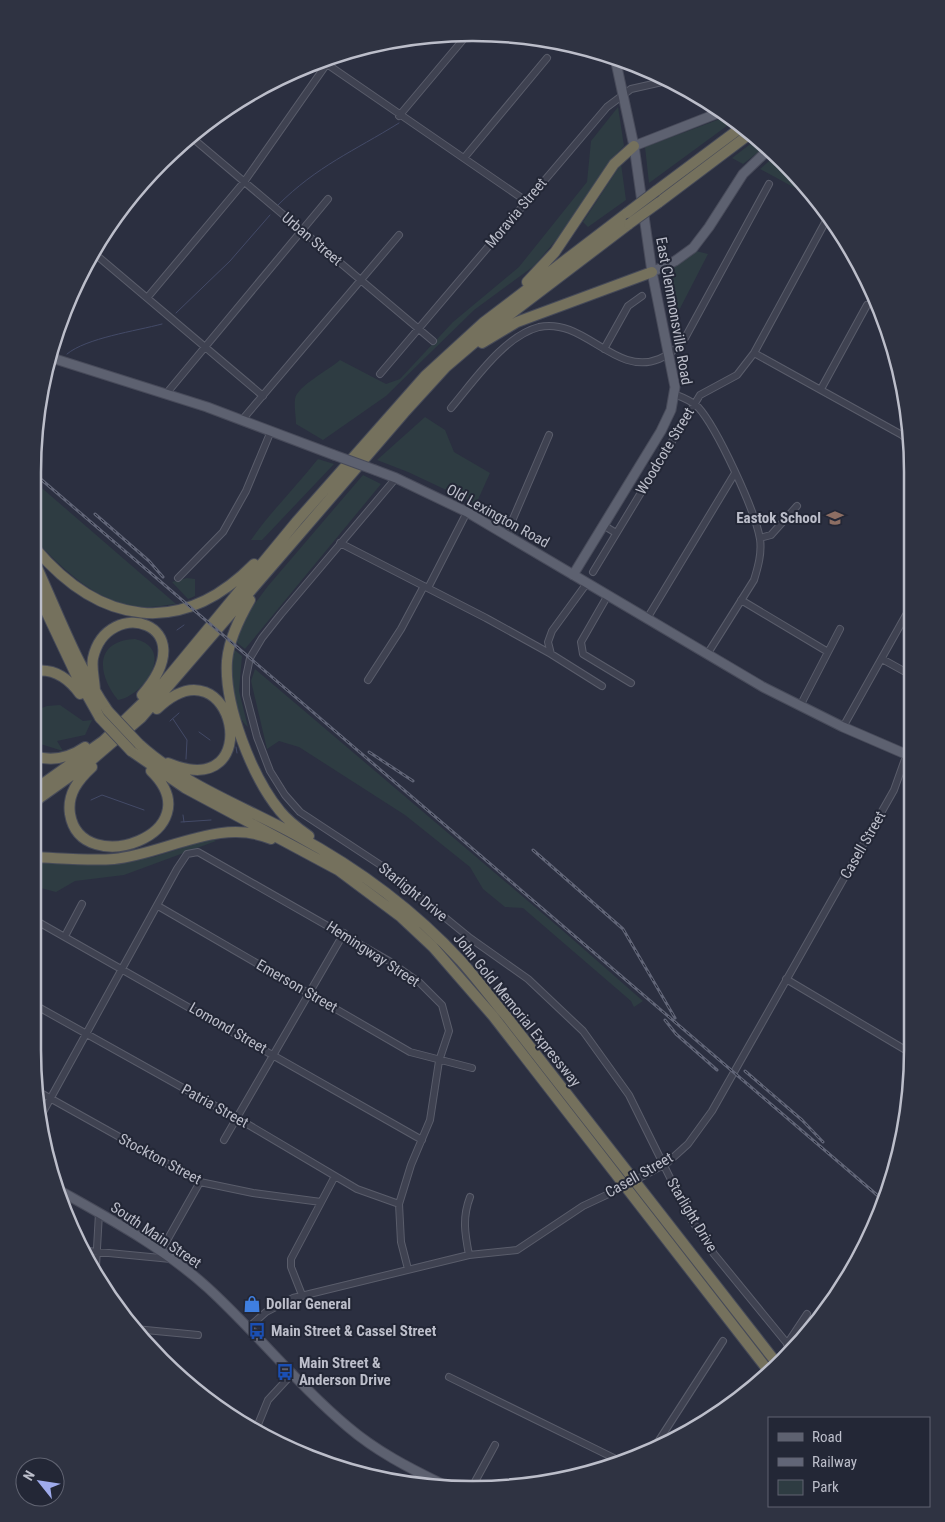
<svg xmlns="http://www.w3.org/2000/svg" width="945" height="1522" font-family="'Roboto Condensed',sans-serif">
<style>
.green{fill:#2e3c42}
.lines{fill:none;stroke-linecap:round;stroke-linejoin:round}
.stream{stroke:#434a67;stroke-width:1}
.minor-casing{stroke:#5a5d6b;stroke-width:8}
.major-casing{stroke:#484b5a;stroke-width:11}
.highway-casing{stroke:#464a58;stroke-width:12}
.minor{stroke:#3f4251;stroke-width:6}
.major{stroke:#5d6170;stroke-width:9}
.highway{stroke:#75715d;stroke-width:10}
.rail-casing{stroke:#616577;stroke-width:3}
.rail{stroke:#232736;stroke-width:1;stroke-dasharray:4;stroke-linecap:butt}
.minor-bridge-casing{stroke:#5a5d6b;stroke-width:8;stroke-linecap:butt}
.major-bridge-casing{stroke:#484b5a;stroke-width:11;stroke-linecap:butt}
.highway-bridge-casing{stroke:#464a58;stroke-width:12;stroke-linecap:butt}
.minor-bridge{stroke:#3f4251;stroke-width:6}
.major-bridge{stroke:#5d6170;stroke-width:9}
.highway-bridge{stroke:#75715d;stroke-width:10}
.labels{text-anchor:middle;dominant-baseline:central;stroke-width:4;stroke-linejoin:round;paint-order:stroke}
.street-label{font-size:15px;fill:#bcbeca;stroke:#232736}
.poi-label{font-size:15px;font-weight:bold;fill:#bcbeca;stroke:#232736;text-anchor:start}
.rim{fill:none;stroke:#bcbeca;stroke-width:2.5}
</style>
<rect width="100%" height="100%" fill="#2b2f40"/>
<path class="green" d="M 618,107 L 624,146 L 608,163 L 562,233 L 534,266 L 474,310 L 386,396 L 323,440 L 296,424 C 296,416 294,407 295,399 C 297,386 329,370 340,360 L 386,384 L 400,379 L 453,322 L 519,267 L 587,182 L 591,141 Z
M 726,115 L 735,120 L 649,183 L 645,147 L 720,119 Z
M 757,139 L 765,147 L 743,164 L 732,158 Z
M 775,156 L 802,181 L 797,189 L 760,169 Z
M 621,164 L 626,200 L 588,227 L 583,222 Z
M 696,251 L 708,254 L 672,324 L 662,274 Z
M 425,417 L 445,430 L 454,452 L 490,473 L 476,504 L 408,472 L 377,460 Z
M 318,459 L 334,464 L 262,540 L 251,540 C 271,511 296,487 318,459 Z
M 363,475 L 381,484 L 245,649 L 235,641 L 242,621 L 268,586 Z
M 36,483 L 176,604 C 165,605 153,608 142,607 C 98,604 64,570 35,540 Z
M 187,578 L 195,579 L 195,596 L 188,599 L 172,582 Z
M 135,639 C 176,649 144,696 118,700 C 97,674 94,641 135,639 Z
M 232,648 L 242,656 L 239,691 L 248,727 C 231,714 230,669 232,648 Z
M 255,669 L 562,930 L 643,1001 L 634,1007 L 631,1001 L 523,908 L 505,907 L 483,889 L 470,867 L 405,815 L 299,747 L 279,741 L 267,749 L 251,681 Z
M 60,705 L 83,721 L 92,720 L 85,735 L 57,741 L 63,751 L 34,742 L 34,711 L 47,706 Z
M 212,838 L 216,841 L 124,875 L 75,881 L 56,892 L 33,886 L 34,862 L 109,864 L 154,857 Z"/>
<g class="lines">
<path class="stream" d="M 278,205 C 317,166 354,151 399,123
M 176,313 L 230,261 L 270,215
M 67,354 C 86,338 136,331 162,324
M 177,630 L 184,625
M 35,633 L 36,633
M 173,719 L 187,740 L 186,759
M 170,721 L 179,713
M 199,732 L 210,740
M 236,747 L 237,753
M 91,800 L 102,795 L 144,810
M 183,815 L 184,822
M 181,822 L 211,820"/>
<g class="minor-casing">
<path id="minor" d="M 321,60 L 526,201
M 399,116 L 467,35
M 190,136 L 433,341
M 464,158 L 547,58
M 117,215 L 153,173
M 95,254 L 263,396
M 147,298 L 244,182 L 333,55
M 604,349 L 628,306 L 642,296
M 754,353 L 902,435 L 911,443
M 380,374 L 607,107 L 631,89 L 671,80
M 821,389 L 867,305
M 166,394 L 328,199
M 674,394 C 682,397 692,401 698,407 C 717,428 755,510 760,539 C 762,553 758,567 754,580 L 708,653
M 451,408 C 474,381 504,336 539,327 C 584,317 615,377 659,359 C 671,354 678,348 685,338 L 769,184
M 242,420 L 399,235
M 396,478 L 281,614 L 262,638 L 250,658 L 246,677 L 246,695 L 257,737 L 270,771 L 285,795 L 300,812 L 382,866 L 470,938 L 528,979 L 583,1031 L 629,1095 L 689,1216 L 714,1254 L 790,1347
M 603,525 L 616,533
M 506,535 L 549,435
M 760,538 L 771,535 L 797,506
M 340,543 L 486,618 L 551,654
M 593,572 L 700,395 L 737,375 L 754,353 L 828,217
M 178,578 L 223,532 L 246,491 L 271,431
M 587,583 L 552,631 L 548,642 L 551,654 L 602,686
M 428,588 L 467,512
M 608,595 L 581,642 L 583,654 L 631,683
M 741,600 L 828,652
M 648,617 L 735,473
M 882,659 L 911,675
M 368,680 L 401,629 L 424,586
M 800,706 L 840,629
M 843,727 L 911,606
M 158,906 L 410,1052 L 472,1068
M 33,919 L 422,1140
M 65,936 L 82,904
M 786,979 L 909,1052
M 33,1004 L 237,1118 L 357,1189 L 399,1204
M 39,1092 L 200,1182 L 253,1193 L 321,1202
M 43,1112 L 177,869 L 187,854 L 198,852 L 389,961 L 420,983 L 442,1005 L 449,1031 L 439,1061 L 430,1120 L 411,1165 L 399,1204 L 401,1242 L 408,1269
M 224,1140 L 344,933
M 645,1175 L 667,1163 L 688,1144 L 712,1111 L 894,790 L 910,745
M 88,1251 L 171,1259
M 161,1251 L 200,1182
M 469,1255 C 465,1234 462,1218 470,1197
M 96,1266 L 99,1213
M 302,1295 L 291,1267 L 291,1259 L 335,1176
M 249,1327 L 266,1312 L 293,1298 L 469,1255 L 517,1250 L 583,1206 L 615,1191
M 135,1329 L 198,1335
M 787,1344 L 807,1314
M 449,1377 L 622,1462
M 257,1427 L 268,1400 L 293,1373
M 656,1445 L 723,1341
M 471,1489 L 495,1445"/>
</g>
<g class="major-casing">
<path id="major" d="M 634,146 L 721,112
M 652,272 L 675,261 L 693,248 L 709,227 L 743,174 L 768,150
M 52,358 L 207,407 L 334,455
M 375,470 L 396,478 L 467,512 L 763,687 L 843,727 L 910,756
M 573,575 L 661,431 L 671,410 L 675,387 L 652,272 L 634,146 L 615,58
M 55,1188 C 108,1218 163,1247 208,1288 C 256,1332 298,1385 348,1427 C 376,1451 409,1468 442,1484"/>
</g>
<g class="highway-casing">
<path id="highway" d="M 656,191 L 743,126
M 658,203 L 751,133
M 527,282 L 555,252 L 614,164 L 634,146
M 482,343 L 517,322 L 652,272
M 35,548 C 100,625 181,638 254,564
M 35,563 C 58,613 77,666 108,711
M 35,588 L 78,679 L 100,718
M 250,600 C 239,619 229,639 227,661 C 224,705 252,777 280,811 C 287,820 299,829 309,836
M 35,671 C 55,668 69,679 80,694
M 95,692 C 95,681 91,669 93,658 C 107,595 206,622 142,695
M 157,709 C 234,635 269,805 168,763
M 139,744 C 184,785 243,806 296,835 C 357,868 414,910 461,961 C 477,979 491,998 507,1017 L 775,1361
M 131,751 L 185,788 L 338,870 L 401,917 L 433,947 L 493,1016 L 767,1369
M 34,756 C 53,762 69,758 85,747
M 92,767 C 78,780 67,794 70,814 C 81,881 215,833 151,771
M 34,790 L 103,741 L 164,682 L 297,521 L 425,376 L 484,322 L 627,213
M 34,802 L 86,765 L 141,718 L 404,413 L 446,367 L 487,332 L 629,224
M 34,857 C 60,858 88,861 114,859 C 165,854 220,817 271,839"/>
</g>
<use href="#minor" class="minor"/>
<use href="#major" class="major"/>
<use href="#highway" class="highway"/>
<g class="rail-casing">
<path id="rail" d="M 36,475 L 884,1201
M 95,514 L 149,561 L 163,577
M 369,752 L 413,781
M 533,850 L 623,929 L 675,1018
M 665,1020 L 676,1034 L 717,1070
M 745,1071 L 802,1120 L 823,1142"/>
</g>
<use href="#rail" class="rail"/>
<g class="minor-bridge-casing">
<path id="minor-bridge" d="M 615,1191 L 645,1175"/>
</g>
<g class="major-bridge-casing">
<path id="major-bridge" d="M 334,455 L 375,470"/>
</g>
<g class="highway-bridge-casing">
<path id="highway-bridge" d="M 627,213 L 656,191
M 629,224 L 658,203
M 108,711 L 139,744
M 100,718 L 131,751"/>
</g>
<use href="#minor-bridge" class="minor-bridge"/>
<use href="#major-bridge" class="major-bridge"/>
<use href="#highway-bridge" class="highway-bridge"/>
</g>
<defs>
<g id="school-bare" transform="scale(1.35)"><path d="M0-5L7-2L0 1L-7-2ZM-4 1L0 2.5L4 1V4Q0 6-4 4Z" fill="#8d6e63" stroke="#232736" stroke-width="2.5" paint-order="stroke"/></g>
<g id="shop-bare" transform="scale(1.35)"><path d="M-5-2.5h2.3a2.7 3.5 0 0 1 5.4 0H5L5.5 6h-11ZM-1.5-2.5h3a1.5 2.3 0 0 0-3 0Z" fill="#3f7fe0" stroke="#232736" stroke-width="2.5" paint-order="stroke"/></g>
<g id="bus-bare" transform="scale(1.35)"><path d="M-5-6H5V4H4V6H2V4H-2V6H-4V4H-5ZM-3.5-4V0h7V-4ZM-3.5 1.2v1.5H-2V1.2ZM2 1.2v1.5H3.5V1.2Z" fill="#1a4fb4" stroke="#232736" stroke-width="2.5" paint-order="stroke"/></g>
</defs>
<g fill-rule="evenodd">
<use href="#school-bare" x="835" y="518"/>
<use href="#shop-bare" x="252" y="1304"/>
<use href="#bus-bare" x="257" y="1331"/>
<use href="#bus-bare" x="285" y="1372"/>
</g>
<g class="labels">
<g class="street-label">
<text transform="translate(516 213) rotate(-50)">Moravia Street</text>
<text transform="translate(312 239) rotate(40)">Urban Street</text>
<text transform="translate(674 311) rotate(80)">East Clemmonsville Road</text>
<text transform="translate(665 451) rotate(-59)">Woodcote Street</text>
<text transform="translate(498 516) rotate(29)">Old Lexington Road</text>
<text transform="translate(863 845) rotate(-60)">Casell Street</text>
<text transform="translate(413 892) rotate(39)">Starlight Drive</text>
<text transform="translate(373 954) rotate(33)">Hemingway Street</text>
<text transform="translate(297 986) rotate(30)">Emerson Street</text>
<text transform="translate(517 1010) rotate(51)">John Gold Memorial Expressway</text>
<text transform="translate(228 1028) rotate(30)">Lomond Street</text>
<text transform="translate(215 1106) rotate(29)">Patria Street</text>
<text transform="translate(160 1159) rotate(28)">Stockton Street</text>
<text transform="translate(639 1175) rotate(-30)">Casell Street</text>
<text transform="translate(692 1215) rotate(59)">Starlight Drive</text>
<text transform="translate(156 1235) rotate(34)">South Main Street</text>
</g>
<g class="poi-label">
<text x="821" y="518" text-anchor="end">Eastok School</text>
<text x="266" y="1304">Dollar General</text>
<text x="271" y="1331">Main Street &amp; Cassel Street</text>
<text x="299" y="1363">Main Street &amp;<tspan x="299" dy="17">Anderson Drive</tspan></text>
</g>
</g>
<path d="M0 0H945V1522H0ZM472 41H473A431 431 0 0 1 904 472V1050A431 431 0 0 1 473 1481H472A431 431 0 0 1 41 1050V472A431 431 0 0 1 472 41Z" fill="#2f3342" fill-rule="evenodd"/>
<path class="rim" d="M472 41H473A431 431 0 0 1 904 472V1050A431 431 0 0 1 473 1481H472A431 431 0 0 1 41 1050V472A431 431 0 0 1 472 41Z"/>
<rect x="768" y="1417" width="162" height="90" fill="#232736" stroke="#606371"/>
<rect x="778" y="1433" width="25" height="8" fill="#5d6170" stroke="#606371"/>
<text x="812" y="1442" font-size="15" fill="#bcbeca">Road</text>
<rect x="778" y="1458" width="25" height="8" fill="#616577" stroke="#606371"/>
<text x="812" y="1467" font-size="15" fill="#bcbeca">Railway</text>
<rect x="778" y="1480" width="25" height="15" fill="#2e3c42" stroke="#606371"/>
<text x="812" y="1492" font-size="15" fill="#bcbeca">Park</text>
<g transform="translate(40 1482) rotate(300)"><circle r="24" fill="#232736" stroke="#606371"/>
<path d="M0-4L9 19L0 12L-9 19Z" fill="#9fabec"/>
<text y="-8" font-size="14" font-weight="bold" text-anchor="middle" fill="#bcbeca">N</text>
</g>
</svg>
